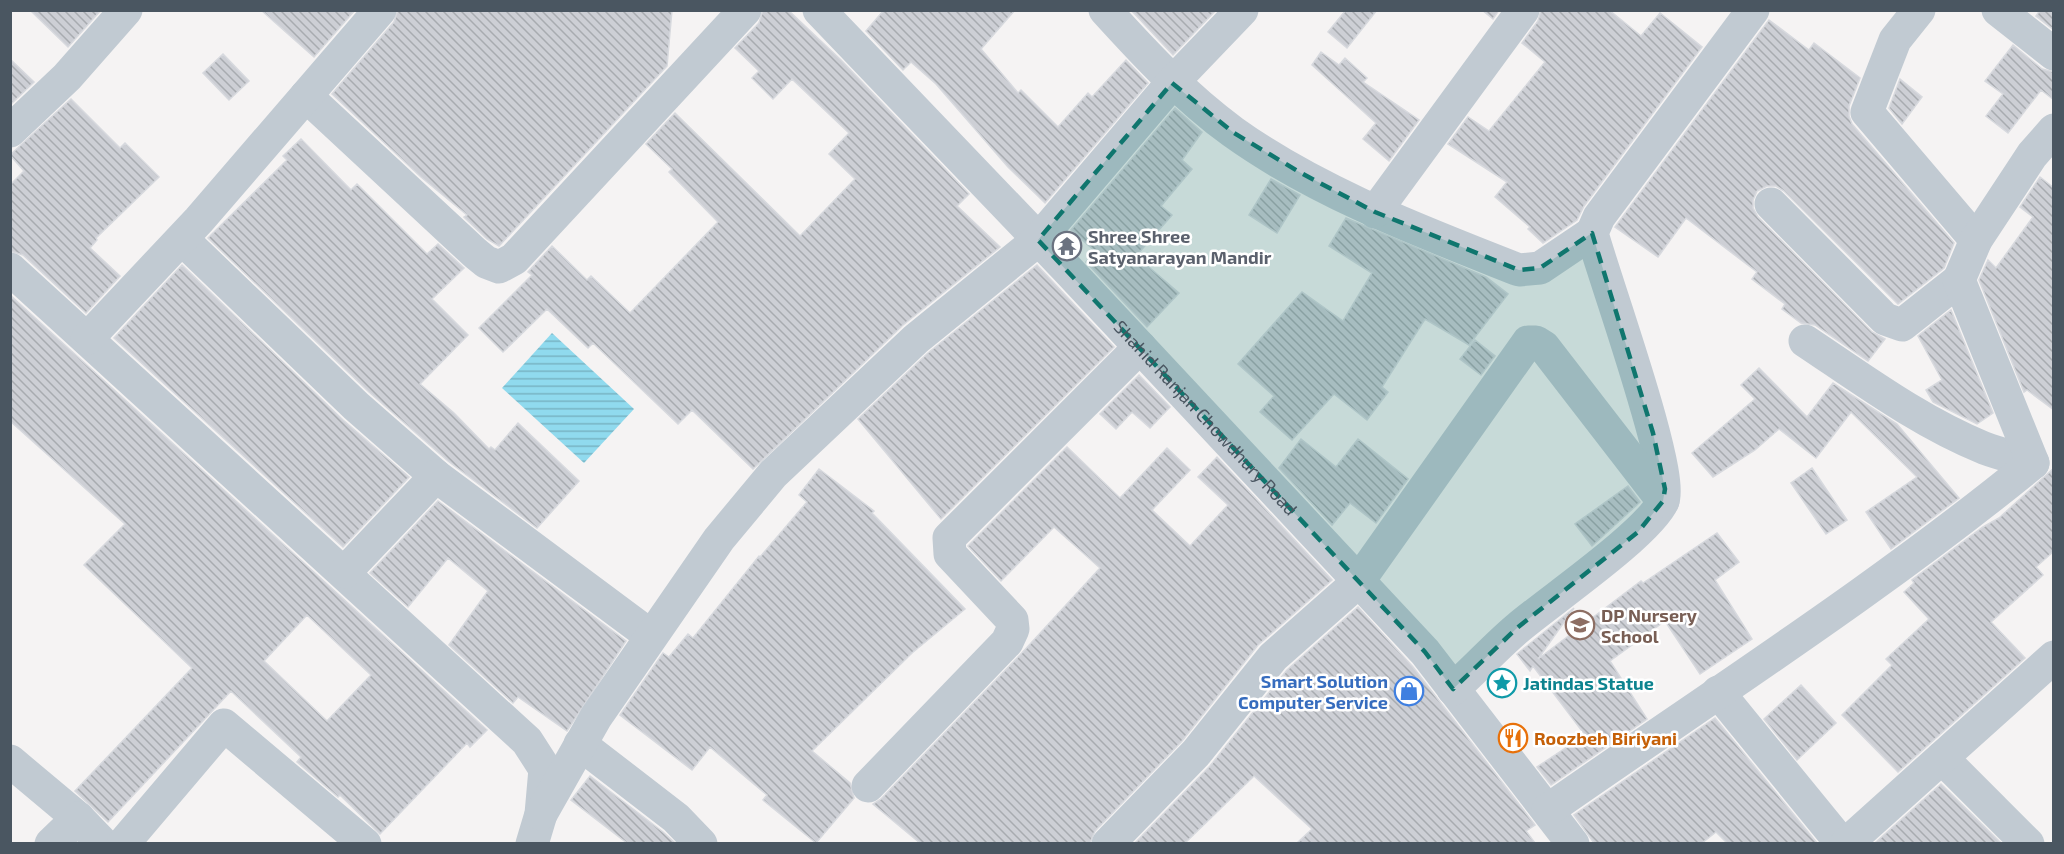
<svg xmlns="http://www.w3.org/2000/svg" width="2064" height="854" font-family="'Exo 2',sans-serif">
<style>
.water{fill:url(#water-rules)}
.building{fill:url(#building-back-hatch);stroke:#d7d9de;stroke-width:1.5;fill-rule:evenodd}
.lines{fill:none;stroke-linecap:round;stroke-linejoin:round}
.minor{stroke:#c1cad2;stroke-width:33}
.marked{fill:#0f766e;fill-opacity:0.2;stroke:#0f766e;stroke-width:4.5;stroke-dasharray:12 8;stroke-linejoin:round}
.labels{text-anchor:middle;dominant-baseline:central;stroke-width:5;stroke-linejoin:round;paint-order:stroke}
.worship-label{font-size:18px;font-weight:bold;fill:#5b616d;stroke:#fff;text-anchor:start}
.street-label{font-size:18px;fill:#4a5661;stroke:#fff}
.education-label{font-size:18px;font-weight:bold;fill:#785e54;stroke:#fff;text-anchor:start}
.shop-label{font-size:18px;font-weight:bold;fill:#366cbe;stroke:#fff;text-anchor:end}
.culture-label{font-size:18px;font-weight:bold;fill:#0d838f;stroke:#fff;text-anchor:start}
.food-label{font-size:18px;font-weight:bold;fill:#c56008;stroke:#fff;text-anchor:start}
</style>
<defs>
<pattern id="water-rules" width="6" height="5" patternUnits="userSpaceOnUse" patternTransform="scale(1.5)"><rect width="6" height="5" fill="#90daee"/><path d="M0 2.5h6" fill="none" stroke="#78b4c4"/></pattern>
<pattern id="building-back-hatch" width="6" height="6" patternUnits="userSpaceOnUse" patternTransform="scale(1.5)"><rect width="6" height="6" fill="#cdcfd5"/><path d="M-1 5l2 2M0 0l6 6M5-1l2 2" fill="none" stroke="#a8abb0"/></pattern>
</defs>
<rect width="100%" height="100%" fill="#f5f3f3"/>
<path class="water" d="M 552,333 L 634,409 L 584,463 L 502,388 Z"/>
<path class="building" d="M 30,10 L 101,10 L 68,47 Z
M 261,10 L 355,10 L 314,57 Z
M 398,10 L 672,10 L 667,66 L 499,246 L 487,239 L 464,217 L 467,215 L 421,177 L 332,94 L 394,22 Z
M 763,10 L 788,10 L 841,60 L 969,194 L 957,206 L 1000,247 L 903,325 L 753,469 L 692,410 L 678,424 L 593,343 L 588,348 L 547,309 L 503,352 L 479,328 L 532,275 L 528,272 L 552,246 L 587,280 L 591,276 L 630,313 L 718,222 L 669,172 L 672,169 L 646,144 L 675,113 L 800,236 L 855,179 L 829,154 L 849,133 L 792,79 L 773,99 L 752,78 L 759,71 L 735,48 L 759,23 Z
M 884,10 L 1015,10 L 981,49 L 1018,93 L 1021,90 L 1058,127 L 1088,93 L 1092,97 L 1126,60 L 1148,83 L 1045,203 L 1008,167 L 936,84 L 911,62 L 903,70 L 866,31 Z
M 1131,10 L 1216,10 L 1173,55 Z
M 1346,10 L 1377,10 L 1347,48 L 1328,32 Z
M 1482,10 L 1499,10 L 1493,19 Z
M 1541,10 L 1609,10 L 1641,36 L 1660,13 L 1702,47 L 1584,206 L 1577,220 L 1543,243 L 1528,229 L 1530,227 L 1495,197 L 1507,182 L 1448,144 L 1468,117 L 1489,131 L 1545,62 L 1522,43 L 1538,21 Z
M 2040,10 L 2054,10 L 2054,30 L 2036,16 Z
M 1769,20 L 1809,50 L 1814,43 L 1860,78 L 1849,106 L 1849,116 L 1852,124 L 1954,243 L 1944,268 L 1898,304 L 1784,191 L 1776,186 L 1767,186 L 1757,191 L 1753,200 L 1753,208 L 1758,217 L 1872,332 L 1885,339 L 1868,361 L 1815,325 L 1801,323 L 1782,309 L 1785,304 L 1752,279 L 1757,272 L 1686,218 L 1658,257 L 1615,227 Z
M 2013,45 L 2042,69 L 2054,72 L 2054,100 L 2041,90 L 2008,133 L 1986,116 L 2003,94 L 1985,81 Z
M 1321,52 L 1339,65 L 1345,58 L 1367,78 L 1363,82 L 1419,120 L 1389,161 L 1363,139 L 1376,123 L 1312,65 Z
M 223,54 L 249,81 L 229,100 L 203,73 Z
M 10,59 L 34,82 L 10,105 Z
M 1900,79 L 1922,97 L 1902,124 L 1889,108 Z
M 71,99 L 120,148 L 125,143 L 159,177 L 96,238 L 97,240 L 90,248 L 120,276 L 86,313 L 23,255 L 10,251 L 10,185 L 24,171 L 10,155 Z
M 1175,108 L 1202,132 L 1182,160 L 1192,169 L 1161,206 L 1172,215 L 1136,256 L 1179,293 L 1147,327 L 1086,262 L 1096,252 L 1071,230 Z
M 301,139 L 351,190 L 357,184 L 427,254 L 438,244 L 464,268 L 432,299 L 468,335 L 420,384 L 454,413 L 489,449 L 491,447 L 495,450 L 518,423 L 579,481 L 537,528 L 448,461 L 369,392 L 208,238 L 287,160 L 283,156 Z
M 2040,177 L 2054,188 L 2054,410 L 2027,390 L 2024,392 L 1979,280 L 1988,260 L 1996,268 L 2033,217 L 2020,207 Z
M 1271,179 L 1300,195 L 1277,233 L 1249,215 Z
M 1346,218 L 1486,277 L 1508,294 L 1469,345 L 1425,319 L 1382,387 L 1388,392 L 1367,420 L 1334,394 L 1292,440 L 1260,412 L 1274,396 L 1238,364 L 1302,292 L 1343,321 L 1372,273 L 1329,246 Z
M 182,265 L 343,420 L 409,477 L 343,547 L 114,338 Z
M 1037,265 L 1114,347 L 941,519 L 858,419 L 928,353 Z
M 10,295 L 487,730 L 470,747 L 467,743 L 380,834 L 340,795 L 338,797 L 297,762 L 301,757 L 231,691 L 108,822 L 75,791 L 192,668 L 84,565 L 125,524 L 10,421 ZM 307,615 L 371,675 L 327,721 L 264,661 Z
M 1951,310 L 1993,413 L 1977,424 L 1933,402 L 1926,390 L 1942,380 L 1918,336 Z
M 1475,340 L 1495,356 L 1481,375 L 1460,359 Z
M 1759,368 L 1807,417 L 1833,383 L 1897,424 L 1959,498 L 1891,549 L 1866,512 L 1917,477 L 1851,412 L 1816,458 L 1779,429 L 1755,450 L 1713,477 L 1692,453 L 1755,399 L 1741,385 Z
M 1139,375 L 1170,407 L 1150,428 L 1132,412 L 1116,429 L 1100,414 Z
M 1301,439 L 1336,467 L 1358,439 L 1408,479 L 1376,523 L 1350,503 L 1332,525 L 1279,468 Z
M 1067,447 L 1120,498 L 1167,448 L 1190,470 L 1152,510 L 1190,546 L 1228,505 L 1198,477 L 1217,457 L 1332,580 L 1258,645 L 1182,741 L 1095,831 L 1090,843 L 920,843 L 873,804 L 881,799 L 1020,655 L 1100,568 L 1054,527 L 1001,581 L 968,546 Z
M 1812,468 L 1847,520 L 1826,534 L 1791,483 Z
M 2054,468 L 2054,551 L 2036,567 L 2043,575 L 1991,622 L 2025,658 L 1898,772 L 1842,715 L 1892,665 L 1886,659 L 1929,619 L 1904,592 L 1914,583 L 1912,580 L 1983,527 L 1999,518 Z
M 819,469 L 874,511 L 872,513 L 965,609 L 912,653 L 812,751 L 850,783 L 854,798 L 816,843 L 763,800 L 767,795 L 710,747 L 692,770 L 620,715 L 663,653 L 669,657 L 688,634 L 693,638 L 759,556 L 760,557 L 807,502 L 799,495 Z
M 1628,486 L 1640,502 L 1592,546 L 1575,524 Z
M 438,501 L 626,641 L 567,731 L 518,697 L 513,703 L 449,645 L 488,591 L 448,558 L 408,607 L 370,573 Z
M 1717,533 L 1739,562 L 1715,580 L 1752,639 L 1700,674 L 1665,621 L 1610,661 L 1647,719 L 1551,785 L 1537,767 L 1585,735 L 1533,666 L 1530,671 L 1517,654 L 1574,608 L 1538,659 L 1641,581 L 1643,583 Z
M 1358,607 L 1413,667 L 1535,825 L 1526,831 L 1535,843 L 1297,843 L 1312,829 L 1254,776 L 1185,843 L 1135,843 L 1210,766 L 1287,670 Z
M 1801,685 L 1836,723 L 1797,760 L 1764,719 Z
M 1715,718 L 1817,843 L 1727,843 L 1716,832 L 1702,843 L 1594,843 L 1574,815 Z
M 590,776 L 663,832 L 675,843 L 627,843 L 571,800 Z
M 1941,784 L 2001,843 L 1875,843 Z"/>
<g class="lines">
<g class="minor">
<path id="s1" d="M 819,10 L 1068,270 L 1425,652 L 1573,844"/>
<path d="M 1105,10 C 1145,54 1185,97 1233,132 C 1318,193 1423,232 1519,270 L 1540,268 L 1592,233"/>
<path d="M 1919,10 L 1895,40 L 1867,112 L 1976,240"/>
<path d="M 1998,10 L 2054,54"/>
<path d="M 306,96 L 475,253 L 486,262 L 499,267 L 514,259 L 745,10"/>
<path d="M 10,131 L 67,77 L 126,10"/>
<path d="M 1771,204 L 1885,319 L 1902,325 L 1959,280"/>
<path d="M 1375,212 L 1523,10"/>
<path d="M 182,239 L 356,406 L 436,476 L 651,636"/>
<path d="M 10,269 L 527,741 L 545,769 L 541,814 L 532,844"/>
<path d="M 87,339 L 199,220 L 380,10"/>
<path d="M 1805,341 C 1862,379 1920,422 1984,448 C 2000,454 2017,458 2033,463"/>
<path d="M 345,572 L 436,476"/>
<path d="M 1453,689 C 1476,669 1496,646 1519,627 C 1551,600 1649,533 1663,501 C 1675,472 1603,275 1592,233 L 1599,217 L 1753,10"/>
<path d="M 1718,692 L 1842,844"/>
<path d="M 580,744 L 676,818 L 701,844"/>
<path d="M 1942,758 L 2028,844"/>
<path d="M 10,761 L 78,818"/>
<path d="M 868,786 L 1007,642 L 1013,629 L 1012,620 L 950,554 L 949,538 L 1140,347"/>
<path d="M 1548,810 C 1711,696 1879,589 2033,463 L 1959,280 L 1976,240 L 2032,155 L 2054,130"/>
<path d="M 541,814 L 596,717 L 719,539 L 773,474 L 916,339 L 1038,240 L 1172,83 L 1242,10"/>
<path d="M 51,844 L 78,818 L 103,844"/>
<path d="M 123,844 L 224,725 L 365,844"/>
<path d="M 1108,844 L 1196,753 L 1273,657 L 1358,582 L 1528,342 L 1536,342 L 1544,347 L 1663,501"/>
<path d="M 1846,844 L 2054,657"/>
</g>
</g>
<path class="marked" d="M 1172,83 L 1234,133 L 1301,173 L 1375,212 L 1519,270 L 1540,268 L 1592,233 L 1653,433 L 1665,489 L 1663,501 L 1638,532 L 1517,628 L 1453,689 L 1425,652 L 1038,240 Z"/>
<defs>
<g id="temple-ring" transform="scale(1.5)"><circle r="9.5" fill="#fff" stroke="#6b7280" stroke-width="1.5"/><path d="M0-6L5-2H3V0L6.5 2.5H4V6H1.5V3h-3V6H-4V2.5H-6.5L-3 0V-2H-5Z" fill="#6b7280"/></g>
<g id="school-ring" transform="scale(1.5)"><circle r="9.5" fill="#fff" stroke="#8d6e63" stroke-width="1.5"/><path d="M0-5L7-2L0 1L-7-2ZM-4 1L0 2.5L4 1V4Q0 6-4 4Z" fill="#8d6e63"/></g>
<g id="sight-ring" transform="scale(1.5)"><circle r="9.5" fill="#fff" stroke="#0f9aa8" stroke-width="1.5"/><path d="M0-6L1.8-2.2L6-1.7L2.9 1.2L3.7 5.4L0 3.3L-3.7 5.4L-2.9 1.2L-6-1.7L-1.8-2.2Z" fill="#0f9aa8"/></g>
<g id="shop-ring" transform="scale(1.5)"><circle r="9.5" fill="#fff" stroke="#3f7fe0" stroke-width="1.5"/><path d="M-5-2.5h2.3a2.7 3.5 0 0 1 5.4 0H5L5.5 6h-11ZM-1.5-2.5h3a1.5 2.3 0 0 0-3 0Z" fill="#3f7fe0"/></g>
<g id="restaurant-ring" transform="scale(1.5)"><circle r="9.5" fill="#fff" stroke="#e8710a" stroke-width="1.5"/><path d="M-5-6h1v4h1v-4h1v4h1v-4h1v5L-1.5 .5V6h-2V.5L-5-1ZM5-6V6H3V1.5H1.5Q1.5-4 5-6Z" fill="#e8710a"/></g>
</defs>
<g fill-rule="evenodd">
<use href="#temple-ring" x="1067" y="246"/>
<use href="#school-ring" x="1580" y="625"/>
<use href="#sight-ring" x="1502" y="683"/>
<use href="#shop-ring" x="1409" y="691"/>
<use href="#restaurant-ring" x="1513" y="738"/>
</g>
<g class="labels">
<g class="worship-label">
<text x="1088" y="236">Shree Shree<tspan x="1088" dy="21">Satyanarayan Mandir</tspan></text>
</g>
<g class="street-label">
<text stroke="none"><textPath href="#s1" startOffset="562">Shahid Ranjan Chowdhury Road</textPath></text>
</g>
<g class="education-label">
<text x="1601" y="615">DP Nursery<tspan x="1601" dy="21">School</tspan></text>
</g>
<g class="shop-label">
<text x="1388" y="681">Smart Solution<tspan x="1388" dy="21">Computer Service</tspan></text>
</g>
<g class="culture-label">
<text x="1523" y="683">Jatindas Statue</text>
</g>
<g class="food-label">
<text x="1534" y="738">Roozbeh Biriyani</text>
</g>
</g>
<rect width="2064" height="854" fill="none" stroke="#4a5661" stroke-width="24"/>
</svg>
